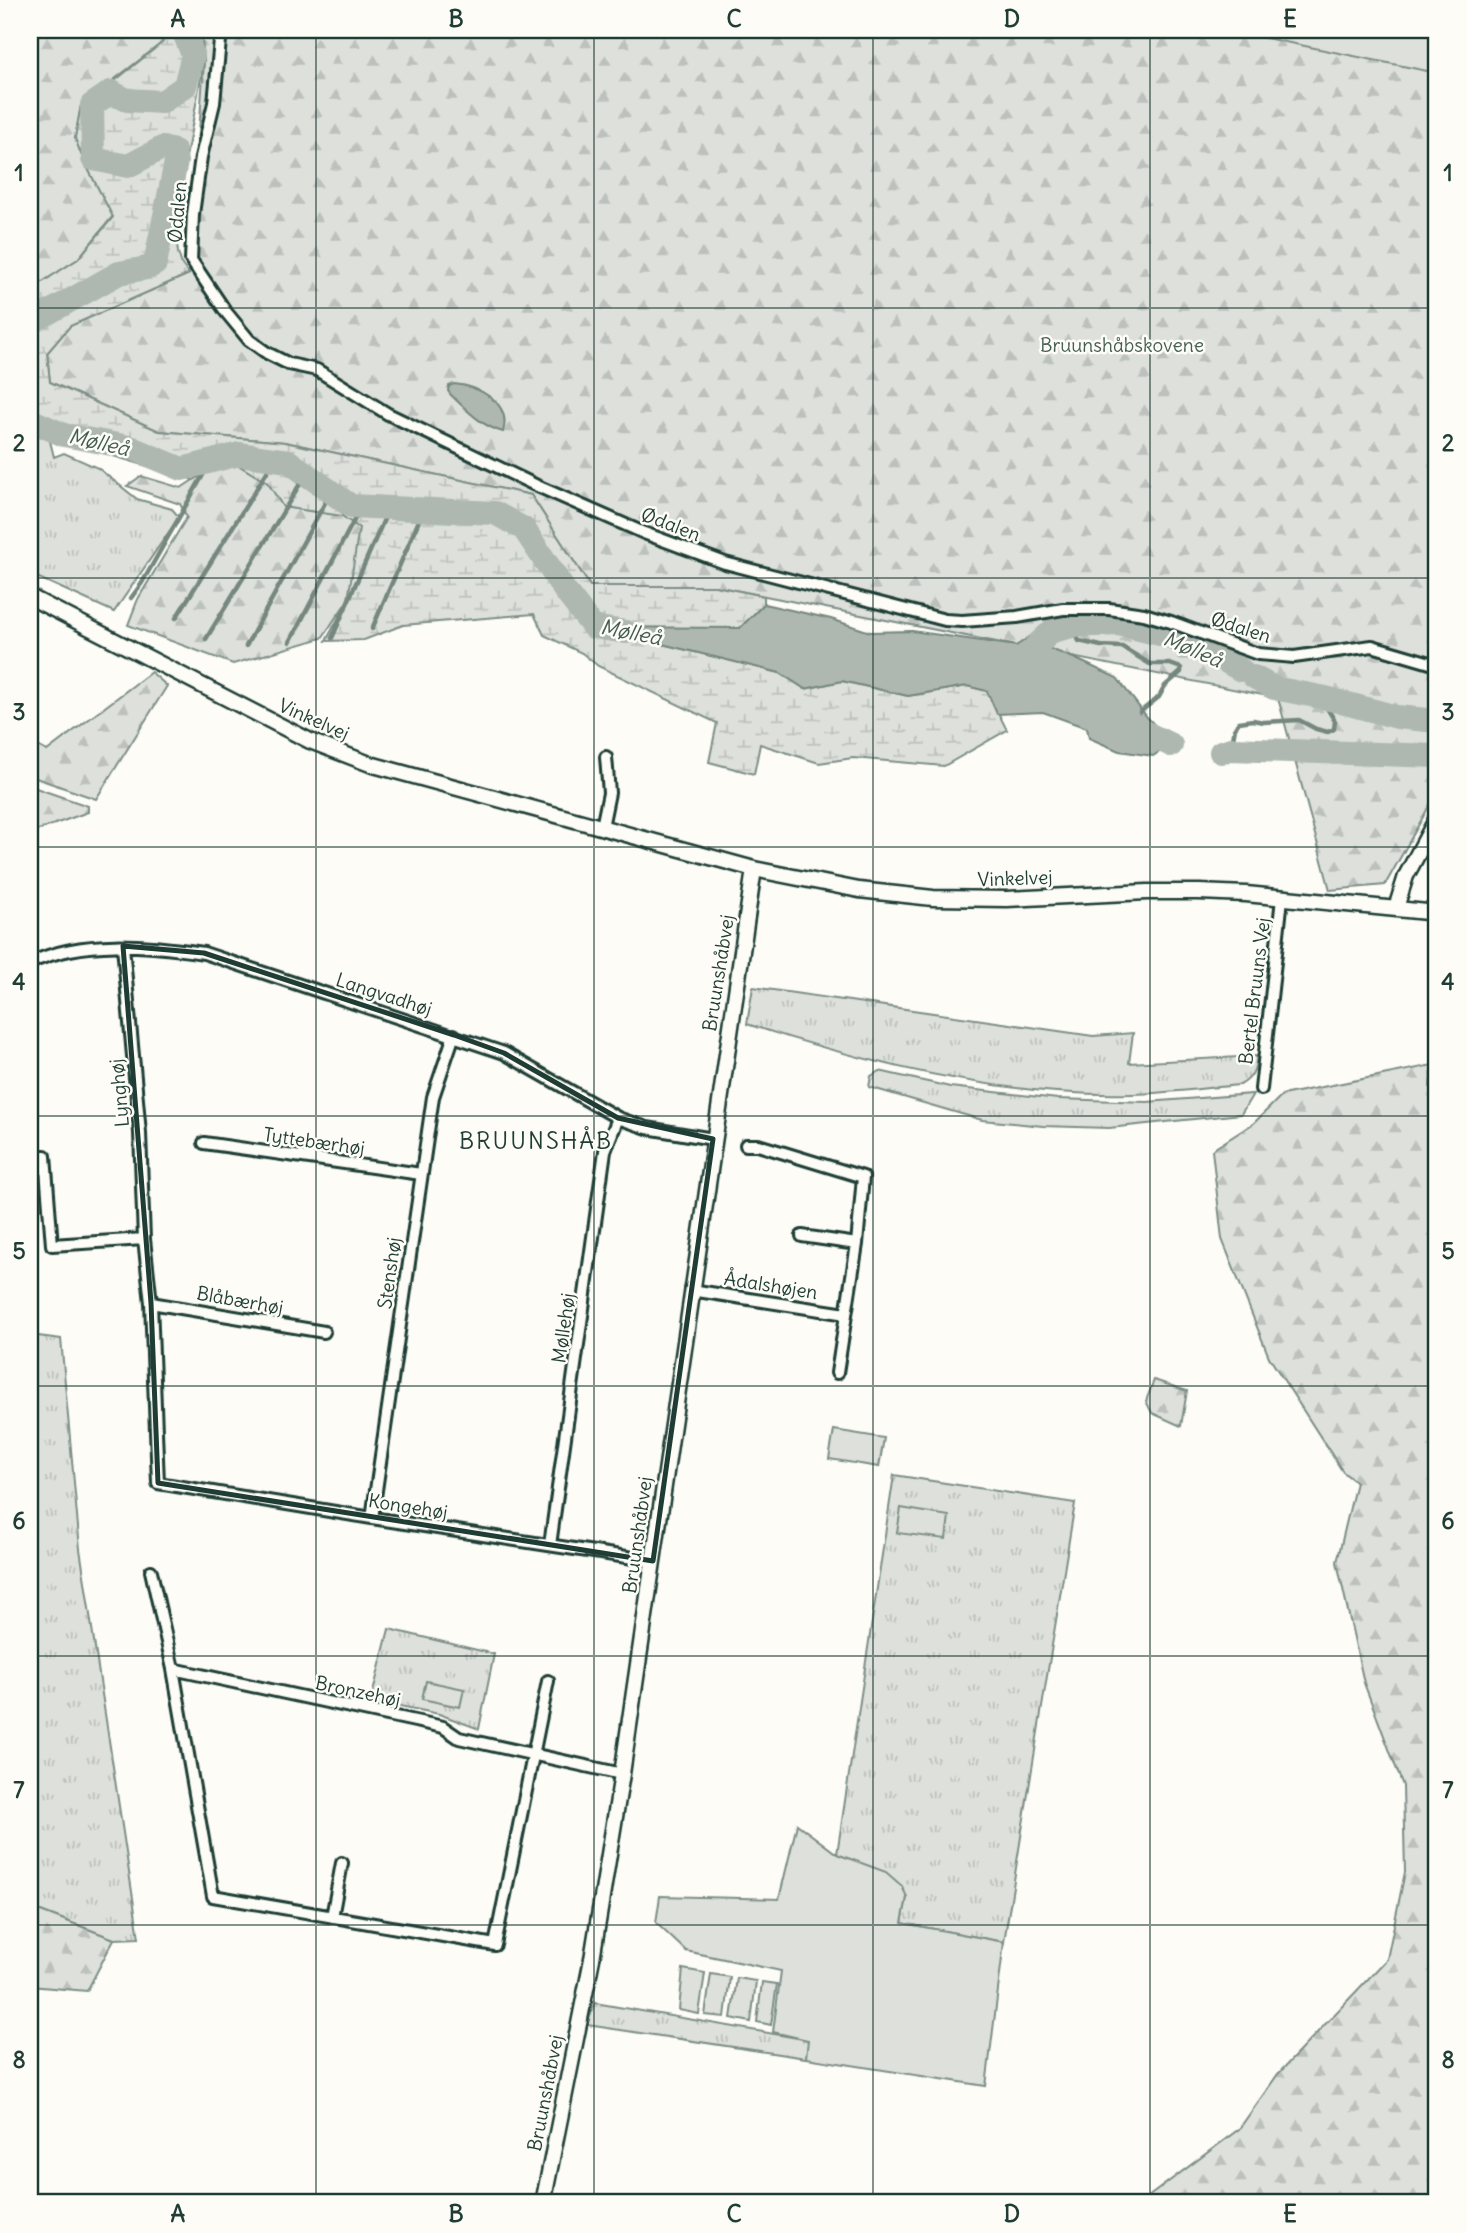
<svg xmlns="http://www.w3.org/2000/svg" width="1467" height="2233" font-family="Delius,sans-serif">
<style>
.grass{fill:url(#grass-tufts);stroke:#7e8e88;stroke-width:2}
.forest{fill:url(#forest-firs);stroke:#7e8e88;stroke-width:2}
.wetland{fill:url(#wetland-marsh);stroke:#7e8e88;stroke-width:2}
.park{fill:#dde0db;stroke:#7e8e88;stroke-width:2}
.water{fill:#aeb8b1;stroke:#75877f;stroke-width:2}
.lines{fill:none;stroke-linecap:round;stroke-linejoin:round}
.stream{stroke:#75877f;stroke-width:4.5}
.river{stroke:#aeb8b1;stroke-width:24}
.minor-casing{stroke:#1f3d34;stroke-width:16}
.tertiary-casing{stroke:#1f3d34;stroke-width:19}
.minor{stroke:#fdfcf7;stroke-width:10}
.tertiary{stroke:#fdfcf7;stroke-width:14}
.marked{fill:none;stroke:#1f3d34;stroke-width:5;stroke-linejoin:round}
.grid{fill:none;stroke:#1f3d34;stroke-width:2;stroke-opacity:0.55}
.labels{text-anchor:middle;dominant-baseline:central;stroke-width:5;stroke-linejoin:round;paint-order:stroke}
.street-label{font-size:19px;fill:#1f3d34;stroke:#fdfcf7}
.park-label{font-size:19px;fill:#455e55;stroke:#fdfcf7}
.water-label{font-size:21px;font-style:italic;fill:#435c53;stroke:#fdfcf7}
.quarter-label{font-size:23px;letter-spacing:2px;fill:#1f3d34;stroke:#fdfcf7}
.neatline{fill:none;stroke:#1f3d34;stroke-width:2.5}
.grid-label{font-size:23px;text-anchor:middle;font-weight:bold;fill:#1f3d34}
</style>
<defs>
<pattern id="grass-tufts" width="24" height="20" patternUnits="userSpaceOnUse" patternTransform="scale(1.75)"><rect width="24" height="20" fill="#dde0db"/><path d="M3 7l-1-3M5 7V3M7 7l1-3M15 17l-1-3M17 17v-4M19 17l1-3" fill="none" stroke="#bdc1bd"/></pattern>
<pattern id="forest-firs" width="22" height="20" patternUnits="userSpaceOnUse" patternTransform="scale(1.75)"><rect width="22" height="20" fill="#dde0db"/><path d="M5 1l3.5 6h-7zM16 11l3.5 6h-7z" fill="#bdc1bd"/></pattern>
<pattern id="wetland-marsh" width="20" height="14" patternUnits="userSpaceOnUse" patternTransform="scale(1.75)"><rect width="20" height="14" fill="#dde0db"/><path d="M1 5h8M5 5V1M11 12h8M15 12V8" fill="none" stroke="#bdc1bd"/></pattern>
</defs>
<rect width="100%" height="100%" fill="#fdfcf7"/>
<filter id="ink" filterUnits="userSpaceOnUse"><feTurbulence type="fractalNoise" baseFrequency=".0143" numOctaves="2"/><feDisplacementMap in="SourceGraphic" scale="14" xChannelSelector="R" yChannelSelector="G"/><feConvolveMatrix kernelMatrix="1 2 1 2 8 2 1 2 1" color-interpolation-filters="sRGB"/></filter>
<g filter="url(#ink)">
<path class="grass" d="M 30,428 L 49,437 L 54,457 L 64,453 L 98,468 L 137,499 L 172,509 L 179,517 L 114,612 L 30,574 Z
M 753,987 L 1093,1036 L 1133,1033 L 1129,1063 L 1257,1056 C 1255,1070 1253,1078 1240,1085 C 1204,1088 1169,1093 1133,1094 C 1005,1098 868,1064 747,1024 Z
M 879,1071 L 950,1087 L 1058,1099 L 1147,1102 L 1253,1094 L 1241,1114 L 1109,1128 L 1043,1126 L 982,1120 L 869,1087 L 871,1076 Z
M 30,1335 L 61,1339 L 80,1549 L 139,1938 L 114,1939 L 30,1907 Z
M 894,1475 L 1075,1503 L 1004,1942 L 902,1923 L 907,1897 L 837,1854 Z
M 389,1629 L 494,1654 L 479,1729 L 439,1714 L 371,1700 Z
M 595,2003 L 809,2040 L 806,2058 L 587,2025 Z"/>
<path class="forest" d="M 30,30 L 158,30 L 163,42 L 81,105 L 75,138 L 83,159 L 113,216 L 78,259 L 30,290 Z
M 201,30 L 1437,30 L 1437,792 L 1385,885 L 1330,890 L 1278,698 L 715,586 L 590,586 L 531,495 L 285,442 L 159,431 L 50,382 L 47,353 L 70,326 L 189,274 L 204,62 Z
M 235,463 L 268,483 L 284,507 L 346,516 L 384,532 L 348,600 L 322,638 L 233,664 L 128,625 L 138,599 L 187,517 L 180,504 L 127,486 L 141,476 L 181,488 L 207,471 Z
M 151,672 L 167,686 L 96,799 L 30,776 L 30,742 L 47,751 Z
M 30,786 L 88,806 L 88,812 L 30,833 Z
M 1433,1065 C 1430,1080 1427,1092 1437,1104 L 1437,2203 L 1140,2203 L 1239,2129 L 1278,2074 L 1387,1959 L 1405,1872 L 1403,1786 L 1364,1683 L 1337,1562 L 1356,1482 L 1343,1472 L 1269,1357 L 1222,1239 L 1212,1150 L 1254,1123 L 1282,1095 Z
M 1154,1380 L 1187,1391 L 1181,1426 L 1152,1413 L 1146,1401 Z
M 30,1907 L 114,1939 L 87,1991 L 30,1986 Z"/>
<path class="wetland" d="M 158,30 L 201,30 L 204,62 L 174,221 L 178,252 L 182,265 L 189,274 L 70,326 L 47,353 L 50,382 L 159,431 L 285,442 L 531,495 L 590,586 L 715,586 L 764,596 L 764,604 L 740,628 L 597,628 L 780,673 L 805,689 L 842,681 L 908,696 L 967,686 L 987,691 L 1007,730 L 944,766 L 853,758 L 819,763 L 760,744 L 754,774 L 709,762 L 717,723 L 598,666 L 582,653 L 544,635 L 534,614 L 403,625 L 364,640 L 326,641 L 348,600 L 359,528 L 342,516 L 283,507 L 268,483 L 235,463 L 208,471 L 194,480 L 49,437 L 30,426 L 30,290 L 78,259 L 113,217 L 83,159 L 75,138 L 81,105 L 101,92 L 163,42 Z"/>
<path class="park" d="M 1226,30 L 1437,30 L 1437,73 Z
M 834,1430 L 884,1438 L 879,1467 L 829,1459 Z
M 901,1508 L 949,1516 L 946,1539 L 897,1533 Z
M 426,1681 L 464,1689 L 460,1707 L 422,1699 Z
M 797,1824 L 837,1854 L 886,1872 L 902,1886 L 907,1897 L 902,1923 L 1004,1942 L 986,2086 L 806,2058 L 808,2040 L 773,2032 L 781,1971 L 686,1951 L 656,1923 L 660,1896 L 779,1899 Z
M 683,1969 L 705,1973 L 699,2014 L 679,2010 Z
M 711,1974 L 730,1977 L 725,2017 L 705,2015 Z
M 737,1978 L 756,1981 L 751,2022 L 731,2018 Z
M 762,1982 L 777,1984 L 771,2025 L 757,2022 Z"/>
<path class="water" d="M 454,384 C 478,386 512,402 503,432 C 481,426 467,410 451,395 L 448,391 L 449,386 Z
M 764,604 L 831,619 L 870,632 L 912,631 L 1016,646 L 1029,637 L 1038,647 L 1048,648 L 1076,659 L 1117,678 L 1147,717 L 1165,736 L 1164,749 L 1153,756 L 1119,751 L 1089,738 L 1087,728 L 1043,712 L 997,714 L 987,691 L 967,686 L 908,696 L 842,681 L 805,689 L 780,673 L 593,627 L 740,628 Z"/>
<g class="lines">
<path class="stream" d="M 131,598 L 142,583 L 211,461
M 176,618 L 275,459
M 1072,626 L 1079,641 L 1101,646 L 1122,647 L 1150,664 L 1170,664 L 1181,668 L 1181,672 L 1165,686 L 1159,697 L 1140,712
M 372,629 L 424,509
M 332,638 L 389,508
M 206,639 L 306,474
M 290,642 L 361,507
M 246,646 L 331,492
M 1231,749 L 1235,728 L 1239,722 L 1253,720 L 1264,722 L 1299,720 L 1316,729 L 1328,732 L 1334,729 L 1335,721 L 1325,705 L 1326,698"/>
<path class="river" d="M 30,323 L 119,273 L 147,268 L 155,264 L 176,162 L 174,151 L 162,148 L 128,166 L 93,159 L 92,105 L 111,92 L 127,100 L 162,102 L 185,86 L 193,55 L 183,30
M 30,420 L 64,435 L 129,447 L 182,469 L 239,454 L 288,461 L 351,506 L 495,513 L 524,529 L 565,591 L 593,627 L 626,632
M 1017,671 L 1036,646 L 1052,631 L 1072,626 L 1119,624 L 1164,635 L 1222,659 L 1241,670
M 1254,677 L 1274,688 L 1326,698 L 1397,717 L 1437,721
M 1134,727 L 1171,745
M 1221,752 L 1231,749 L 1437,756"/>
<g class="minor-casing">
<path id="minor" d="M 221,30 L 214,103 L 201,157 L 193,214 L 191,260 L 226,312 L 249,340 L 267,353 L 289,364 L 317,370 L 388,414 L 535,485 L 644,533 L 725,563 L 945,620 L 962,621 L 1017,617 L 1063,609 L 1109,609 L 1144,614 L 1171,622 L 1258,654 L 1294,657 L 1372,646 L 1437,665
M 602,827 L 609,793 L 606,757
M 123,946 L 140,1133 L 144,1239 L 151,1303 L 158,1483 L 372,1518 L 653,1561
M 30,963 C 83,938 147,945 204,953 L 504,1053 L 618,1118 L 647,1128 L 713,1139
M 1261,1089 L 1282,898
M 204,1143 L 421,1174
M 746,1145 L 758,1145 L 863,1177 L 857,1244 L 837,1373
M 39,1156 L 45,1156 L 52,1245 L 144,1239
M 802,1236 L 857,1244
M 691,1290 L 846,1314
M 151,1303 L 324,1332
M 372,1518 L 433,1097 L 454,1035
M 550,1545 L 605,1151 L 618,1118
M 151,1571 L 173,1669 L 213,1896 L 495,1945 L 548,1681
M 173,1669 L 443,1727 L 459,1738 L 622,1774
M 332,1917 L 342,1863"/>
</g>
<g class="tertiary-casing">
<path id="tertiary" d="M 30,597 L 310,741 L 370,764 L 754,869 L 859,890 L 933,898 L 1007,899 L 1147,892 L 1199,892 L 1246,894 L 1437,913
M 1396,908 L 1406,876 L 1437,818
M 543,2203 L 592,1959 L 622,1774 L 754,869"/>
</g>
<use href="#minor" class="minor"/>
<use href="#tertiary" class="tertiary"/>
</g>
</g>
<path class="marked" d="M 123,946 L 204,953 L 454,1035 L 504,1053 L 618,1118 L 713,1139 L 653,1561 L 158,1483 L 151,1303 Z"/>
<path class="grid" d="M 316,30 L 316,2203M 594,30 L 594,2203M 873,30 L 873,2203M 1150,30 L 1150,2203M 30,308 L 1437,308M 30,578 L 1437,578M 30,847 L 1437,847M 30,1116 L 1437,1116M 30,1386 L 1437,1386M 30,1656 L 1437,1656M 30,1925 L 1437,1925"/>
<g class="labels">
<g class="street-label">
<text transform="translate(177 212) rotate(-85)">Ødalen</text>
<text transform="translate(671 524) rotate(21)">Ødalen</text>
<text transform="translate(1241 627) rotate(18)">Ødalen</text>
<text transform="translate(314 719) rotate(24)">Vinkelvej</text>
<text transform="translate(1015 878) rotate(-2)">Vinkelvej</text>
<text transform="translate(718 973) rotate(-81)">Bruunshåbvej</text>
<text transform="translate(1254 991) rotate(-83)">Bertel Bruuns Vej</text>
<text transform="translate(384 994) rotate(18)">Langvadhøj</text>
<text transform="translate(119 1093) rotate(-95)">Lynghøj</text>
<text transform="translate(314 1141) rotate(8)">Tyttebærhøj</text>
<text transform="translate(389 1273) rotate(-82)">Stenshøj</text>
<text transform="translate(771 1285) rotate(9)">Ådalshøjen</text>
<text transform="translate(240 1300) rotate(10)">Blåbærhøj</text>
<text transform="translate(563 1328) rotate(-82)">Møllehøj</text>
<text transform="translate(408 1506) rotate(9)">Kongehøj</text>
<text transform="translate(637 1535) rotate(-82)">Bruunshåbvej</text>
<text transform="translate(358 1691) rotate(12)">Bronzehøj</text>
<text transform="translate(545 2093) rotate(-79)">Bruunshåbvej</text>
</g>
<g class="park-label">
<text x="1122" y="345">Bruunshåbskovene</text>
</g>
<g class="water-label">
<text transform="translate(99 442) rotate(13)">Mølleå</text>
<text transform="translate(631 632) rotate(11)">Mølleå</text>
<text transform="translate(1193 649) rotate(23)">Mølleå</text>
</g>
<g class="quarter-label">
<text x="536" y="1140">BRUUNSHÅB</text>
</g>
</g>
<rect width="1467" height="2233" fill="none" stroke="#fdfcf7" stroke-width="77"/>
<rect x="38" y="38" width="1390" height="2156" class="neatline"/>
<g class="grid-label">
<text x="178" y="27">A</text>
<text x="456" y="27">B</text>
<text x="734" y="27">C</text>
<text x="1012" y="27">D</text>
<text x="1290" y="27">E</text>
<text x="19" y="181">1</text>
<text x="1448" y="181">1</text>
<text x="19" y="451">2</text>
<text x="1448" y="451">2</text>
<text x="19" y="720">3</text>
<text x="1448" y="720">3</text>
<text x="19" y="990">4</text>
<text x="1448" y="990">4</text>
<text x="19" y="1259">5</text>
<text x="1448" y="1259">5</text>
<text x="19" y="1529">6</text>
<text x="1448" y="1529">6</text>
<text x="19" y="1798">7</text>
<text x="1448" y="1798">7</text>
<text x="19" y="2068">8</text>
<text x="1448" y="2068">8</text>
<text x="178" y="2222">A</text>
<text x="456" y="2222">B</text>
<text x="734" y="2222">C</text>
<text x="1012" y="2222">D</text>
<text x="1290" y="2222">E</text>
</g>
</svg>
